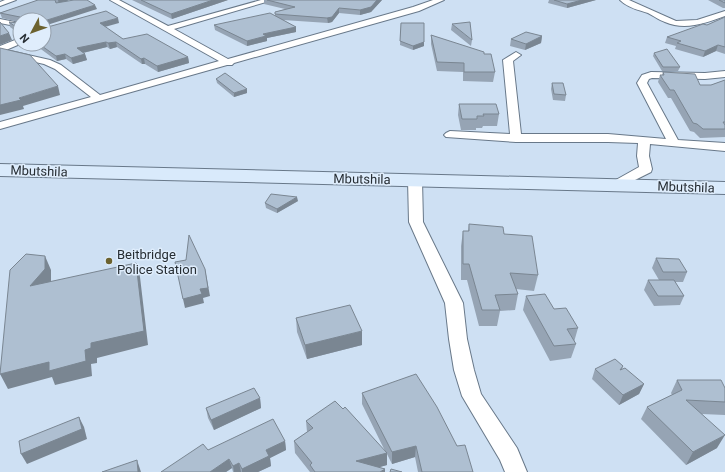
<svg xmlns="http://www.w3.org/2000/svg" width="725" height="472" font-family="Roboto,sans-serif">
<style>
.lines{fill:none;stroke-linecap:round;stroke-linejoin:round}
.street-casing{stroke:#687889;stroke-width:2}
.secondary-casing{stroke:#687889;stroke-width:2}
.street{fill:#fff;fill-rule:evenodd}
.secondary{fill:#d9eafb;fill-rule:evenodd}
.wall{fill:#96a4b4}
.shaded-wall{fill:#7a8692}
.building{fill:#aebfd1;stroke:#7a8692}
.poi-dot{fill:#6c622f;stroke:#dfedfc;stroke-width:1.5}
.labels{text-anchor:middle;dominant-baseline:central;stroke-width:3;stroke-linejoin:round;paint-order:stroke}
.street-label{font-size:13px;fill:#262d33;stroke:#dfedfc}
.poi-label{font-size:13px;fill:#262d33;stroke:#dfedfc;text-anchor:start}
</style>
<rect width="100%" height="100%" fill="#cee0f3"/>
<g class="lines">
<g class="street-casing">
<path id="street" d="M 5,0 L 16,0 L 0,6 L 0,2 Z
M 110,0 L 119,0 L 168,26 L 261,0 L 273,0 L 174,29 L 228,59 L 413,7 L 433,0 L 444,0 L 419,11 L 234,63 L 232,65 L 227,65 L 0,129 L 0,122 L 91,97 L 55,69 L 44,64 L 0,54 L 0,46 L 20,38 L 20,44 L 6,50 L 50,60 L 61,65 L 100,95 L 219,61 Z
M 620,0 L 629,0 L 676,21 L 697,20 L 725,11 L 725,16 C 706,23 685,31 665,22 C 659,20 654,16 648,13 C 639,10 628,8 620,0 Z
M 0,19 L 20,23 L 20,27 L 0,23 Z
M 516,52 L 521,55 L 513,61 L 521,134 L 608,134 L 666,139 L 637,83 L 642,75 L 651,72 L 705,73 L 725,71 L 725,77 L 705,79 L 652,78 L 649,79 L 647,83 L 678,140 L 725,143 L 725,151 L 650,144 L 649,156 L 652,169 L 651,172 L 619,188 L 614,187 L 612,184 L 614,181 L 639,167 L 637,156 L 638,143 L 608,142 L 516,142 L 446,137 L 444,135 L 446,133 L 450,131 L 510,134 L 503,60 Z
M 415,176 L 420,177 L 422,180 L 423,222 L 463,303 L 467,339 L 474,370 L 481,394 L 517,448 L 527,472 L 505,472 L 500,460 L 462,396 L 454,370 L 449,339 L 445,303 L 409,222 L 408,180 L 410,177 Z"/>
</g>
<g class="secondary-casing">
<path id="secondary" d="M 0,164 L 725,182 L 725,194 L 0,176 Z"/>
</g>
<use href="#street" class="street"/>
<use href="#secondary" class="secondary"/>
</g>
<path class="wall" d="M 38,0 L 69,0 L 66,1 L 97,9 L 20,20 L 20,34 L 10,27 L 9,22 L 19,23 L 19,22 L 2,18 L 0,13 Z
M 132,0 L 228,0 L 172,19 Z
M 264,0 L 382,0 L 371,12 L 360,15 L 339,13 L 332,22 L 328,23 L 283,20 L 296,27 L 296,32 L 267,38 L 267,41 L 247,46 L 215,30 L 214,25 L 275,16 L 275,12 L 285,9 L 264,4 Z
M 549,0 L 596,0 L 567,8 L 548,3 Z
M 708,0 L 725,0 L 725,8 L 723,8 Z
M 725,17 L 725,54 L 716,51 L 703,57 L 675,49 L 676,46 L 665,43 L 667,37 L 707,25 Z
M 119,23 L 105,27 L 123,39 L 188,57 L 189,63 L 158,72 L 145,64 L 142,64 L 117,47 L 110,49 L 107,47 L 83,53 L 85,54 L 87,60 L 73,64 L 66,59 L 57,61 L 34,44 L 44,44 Z
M 401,23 L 424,42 L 424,46 L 413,50 L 400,45 Z
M 452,24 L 472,40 L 471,46 L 451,30 Z
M 431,35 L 484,54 L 495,72 L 493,82 L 463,81 L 463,72 L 437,71 L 431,44 Z
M 542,36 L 541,43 L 525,50 L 510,46 L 511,39 Z
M 654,53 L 680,67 L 678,71 L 662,71 L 653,56 Z
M 663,72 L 700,85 L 711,85 L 725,80 L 725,137 L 700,138 L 694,132 L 690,131 L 671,98 L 668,98 L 658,82 L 660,75 L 662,75 Z
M 216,79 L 247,93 L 234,97 L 217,83 Z
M 552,83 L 566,95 L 565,101 L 553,100 L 551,89 Z
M 459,104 L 499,114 L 497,126 L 483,126 L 482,128 L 476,128 L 476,130 L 461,130 L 458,115 Z
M 298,201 L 277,213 L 266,208 L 265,203 Z
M 469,224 L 504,234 L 538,275 L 534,291 L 516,289 L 518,294 L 515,310 L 500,311 L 497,326 L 479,326 L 467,280 L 461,280 L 461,246 L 463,231 L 468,231 Z
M 656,258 L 687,272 L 683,282 L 675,282 L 684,296 L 680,305 L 654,306 L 644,290 L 648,280 L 659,280 L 652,268 Z
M 526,296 L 554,309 L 578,328 L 574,342 L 576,344 L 571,358 L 550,361 L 523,310 Z
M 296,318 L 362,345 L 307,359 L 297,332 Z
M 623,366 L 622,369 L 644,384 L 639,394 L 619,405 L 592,379 L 595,369 Z
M 677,380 L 725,388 L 725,415 L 702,414 L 717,448 L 686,465 L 641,419 L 647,407 L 672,395 L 671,393 Z
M 362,393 L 457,446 L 473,472 L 418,472 L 415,457 L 392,464 L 387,454 L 387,465 L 379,467 L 385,469 L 385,472 L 310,472 L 295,453 L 294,441 L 307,432 L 306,421 L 385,451 L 362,404 Z
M 260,398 L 261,408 L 214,430 L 208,418 L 206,408 Z
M 285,441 L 286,450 L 270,458 L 271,466 L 258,472 L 233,472 L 232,468 L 226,472 L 161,472 L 208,450 Z"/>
<path class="shaded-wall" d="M 58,0 L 69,0 L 59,5 Z
M 213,0 L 228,0 L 172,19 L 171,14 Z
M 377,0 L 382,0 L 371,12 L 360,15 L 360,10 Z
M 582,0 L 596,0 L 567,8 L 567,4 Z
M 95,5 L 97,9 L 44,26 L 44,21 Z
M 339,8 L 339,13 L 332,22 L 328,23 L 327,18 Z
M 118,18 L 119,23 L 101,28 L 100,23 Z
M 296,27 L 296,32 L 267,38 L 267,41 L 247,46 L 247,41 L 263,34 Z
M 9,33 L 12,40 L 0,45 L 0,36 Z
M 542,36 L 541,43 L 525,50 L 526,44 Z
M 106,42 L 107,47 L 78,54 L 77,48 Z
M 116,42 L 117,47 L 110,49 L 108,43 Z
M 424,42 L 424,46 L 413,50 L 413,46 Z
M 718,45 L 716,51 L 703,57 L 705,51 Z
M 65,54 L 66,59 L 57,61 L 56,56 Z
M 85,54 L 87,60 L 73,64 L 71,58 Z
M 188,57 L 189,63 L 158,72 L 157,66 Z
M 144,58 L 145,64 L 142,64 L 141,59 Z
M 58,86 L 60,95 L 23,106 L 24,109 L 0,115 L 0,105 L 19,98 Z
M 247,89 L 247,93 L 234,97 L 234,93 Z
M 297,197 L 298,201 L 277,213 L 277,209 Z
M 45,256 L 51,270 L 51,283 L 30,286 Z
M 136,263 L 140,277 L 148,345 L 97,358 L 97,363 L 91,364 L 92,376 L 55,385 L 52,377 L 8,389 L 0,374 L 85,350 L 91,343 Z
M 205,269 L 210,296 L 203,298 L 204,303 L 185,308 L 183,299 L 200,289 Z
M 362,331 L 362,345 L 307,359 L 305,345 Z
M 644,384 L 639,394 L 619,405 L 623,395 Z
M 260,398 L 261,408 L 214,430 L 211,420 Z
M 79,417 L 84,427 L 87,439 L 27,464 L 21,454 Z
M 725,435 L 717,448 L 686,465 L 693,452 Z
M 285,441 L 286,450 L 270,458 L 271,466 L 258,472 L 242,472 L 242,469 L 266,450 Z
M 416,446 L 415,457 L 392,464 L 392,452 Z
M 387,453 L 387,465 L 363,472 L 356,461 Z
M 229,459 L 232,468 L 226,472 L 210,472 Z
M 137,460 L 141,472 L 138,472 Z
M 239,463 L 241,472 L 234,472 L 233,466 Z
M 385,469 L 385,472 L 380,472 Z"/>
<path class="building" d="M 38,0 L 55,0 L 56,3 L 74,0 L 87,0 L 95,5 L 44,21 L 44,20 L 20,20 L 20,30 L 9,22 L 19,23 L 20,17 L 0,13 Z
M 141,0 L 213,0 L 171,14 Z
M 267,0 L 377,0 L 371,7 L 360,10 L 339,8 L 332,17 L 327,18 L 275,14 L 275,12 L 295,7 Z
M 554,0 L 582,0 L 567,4 Z
M 719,0 L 725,0 L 725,3 Z
M 106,11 L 118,18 L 100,23 L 123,39 L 147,34 L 188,57 L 157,66 L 144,58 L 141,59 L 116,42 L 108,43 L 106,42 L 77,48 L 85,54 L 71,58 L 65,54 L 56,56 L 39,44 L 44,44 L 44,28 Z
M 270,13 L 296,27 L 263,34 L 266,36 L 247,41 L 214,25 Z
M 725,17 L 725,47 L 718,45 L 705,51 L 677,43 L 681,41 L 667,37 L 703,24 L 707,25 Z
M 0,22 L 9,33 L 0,36 Z
M 470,22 L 472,40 L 452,24 Z
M 401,23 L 424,23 L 424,42 L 413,46 L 400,41 Z
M 526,32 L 542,36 L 526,44 L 511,39 Z
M 431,35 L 484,52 L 484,54 L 491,54 L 495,72 L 464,72 L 464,63 L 437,62 Z
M 0,48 L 30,55 L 58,86 L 19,98 L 21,100 L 0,105 Z
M 667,49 L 680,67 L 663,67 L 654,53 Z
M 663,72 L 695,74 L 700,85 L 711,85 L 725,80 L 725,122 L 723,122 L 725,125 L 725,129 L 703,129 L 697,124 L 693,123 L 674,90 L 670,90 L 660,75 L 664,75 Z
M 225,73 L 247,89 L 234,93 L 216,79 Z
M 552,83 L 563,83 L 566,95 L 554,94 Z
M 459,104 L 496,104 L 499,114 L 483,114 L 484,116 L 477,116 L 477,119 L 462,119 Z
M 271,194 L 297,197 L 277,209 L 265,203 Z
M 469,224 L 503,227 L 504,234 L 532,236 L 538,275 L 510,273 L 518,294 L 495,295 L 500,310 L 482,310 L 469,264 L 463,264 L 463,231 L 469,231 Z
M 189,235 L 205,269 L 208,288 L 200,289 L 202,294 L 183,299 L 175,262 L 186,260 Z
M 26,254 L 45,256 L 45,269 L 30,286 L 136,263 L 144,331 L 91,343 L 91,348 L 85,350 L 86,361 L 49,371 L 49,362 L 0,374 L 10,270 Z
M 656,258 L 679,259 L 687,272 L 663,272 Z
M 648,280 L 674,280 L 684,296 L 658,296 Z
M 545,294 L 554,309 L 566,308 L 578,328 L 567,329 L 576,344 L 554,346 L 526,296 Z
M 350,305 L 362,331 L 305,345 L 296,318 Z
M 615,359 L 623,366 L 620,370 L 625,368 L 644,384 L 623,395 L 595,369 Z
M 416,374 L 437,407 L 457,446 L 465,445 L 473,472 L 422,472 L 416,446 L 392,452 L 362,393 Z
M 677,380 L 721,380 L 725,388 L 725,402 L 686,400 L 725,435 L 693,452 L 647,407 L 682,390 Z
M 254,388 L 260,398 L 211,420 L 206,408 Z
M 335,401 L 343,409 L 345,407 L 387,453 L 356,461 L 385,469 L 380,472 L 315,472 L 310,465 L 312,463 L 294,441 L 313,428 L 306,421 Z
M 79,417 L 82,429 L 21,454 L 19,441 Z
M 273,419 L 285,441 L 266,450 L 269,456 L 242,469 L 239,463 L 233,466 L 229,459 L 210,472 L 161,472 L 203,444 L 208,450 Z
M 137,460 L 138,472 L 102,472 Z
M 391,469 L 402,472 L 390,472 Z"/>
<circle class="poi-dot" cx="109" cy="261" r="4"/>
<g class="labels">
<g class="street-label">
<text transform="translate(39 171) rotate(2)">Mbutshila</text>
<text transform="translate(362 179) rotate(1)">Mbutshila</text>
<text transform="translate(686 187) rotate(2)">Mbutshila</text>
</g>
<g class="poi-label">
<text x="117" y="254">Beitbridge<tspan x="117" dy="15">Police Station</tspan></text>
</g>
</g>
<g transform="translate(32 32) rotate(229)"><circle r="19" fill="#dfedfc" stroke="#95a0ac"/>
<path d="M0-3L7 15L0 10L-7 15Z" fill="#6c622f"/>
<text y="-6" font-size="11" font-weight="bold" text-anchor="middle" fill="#262d33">N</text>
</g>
</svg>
